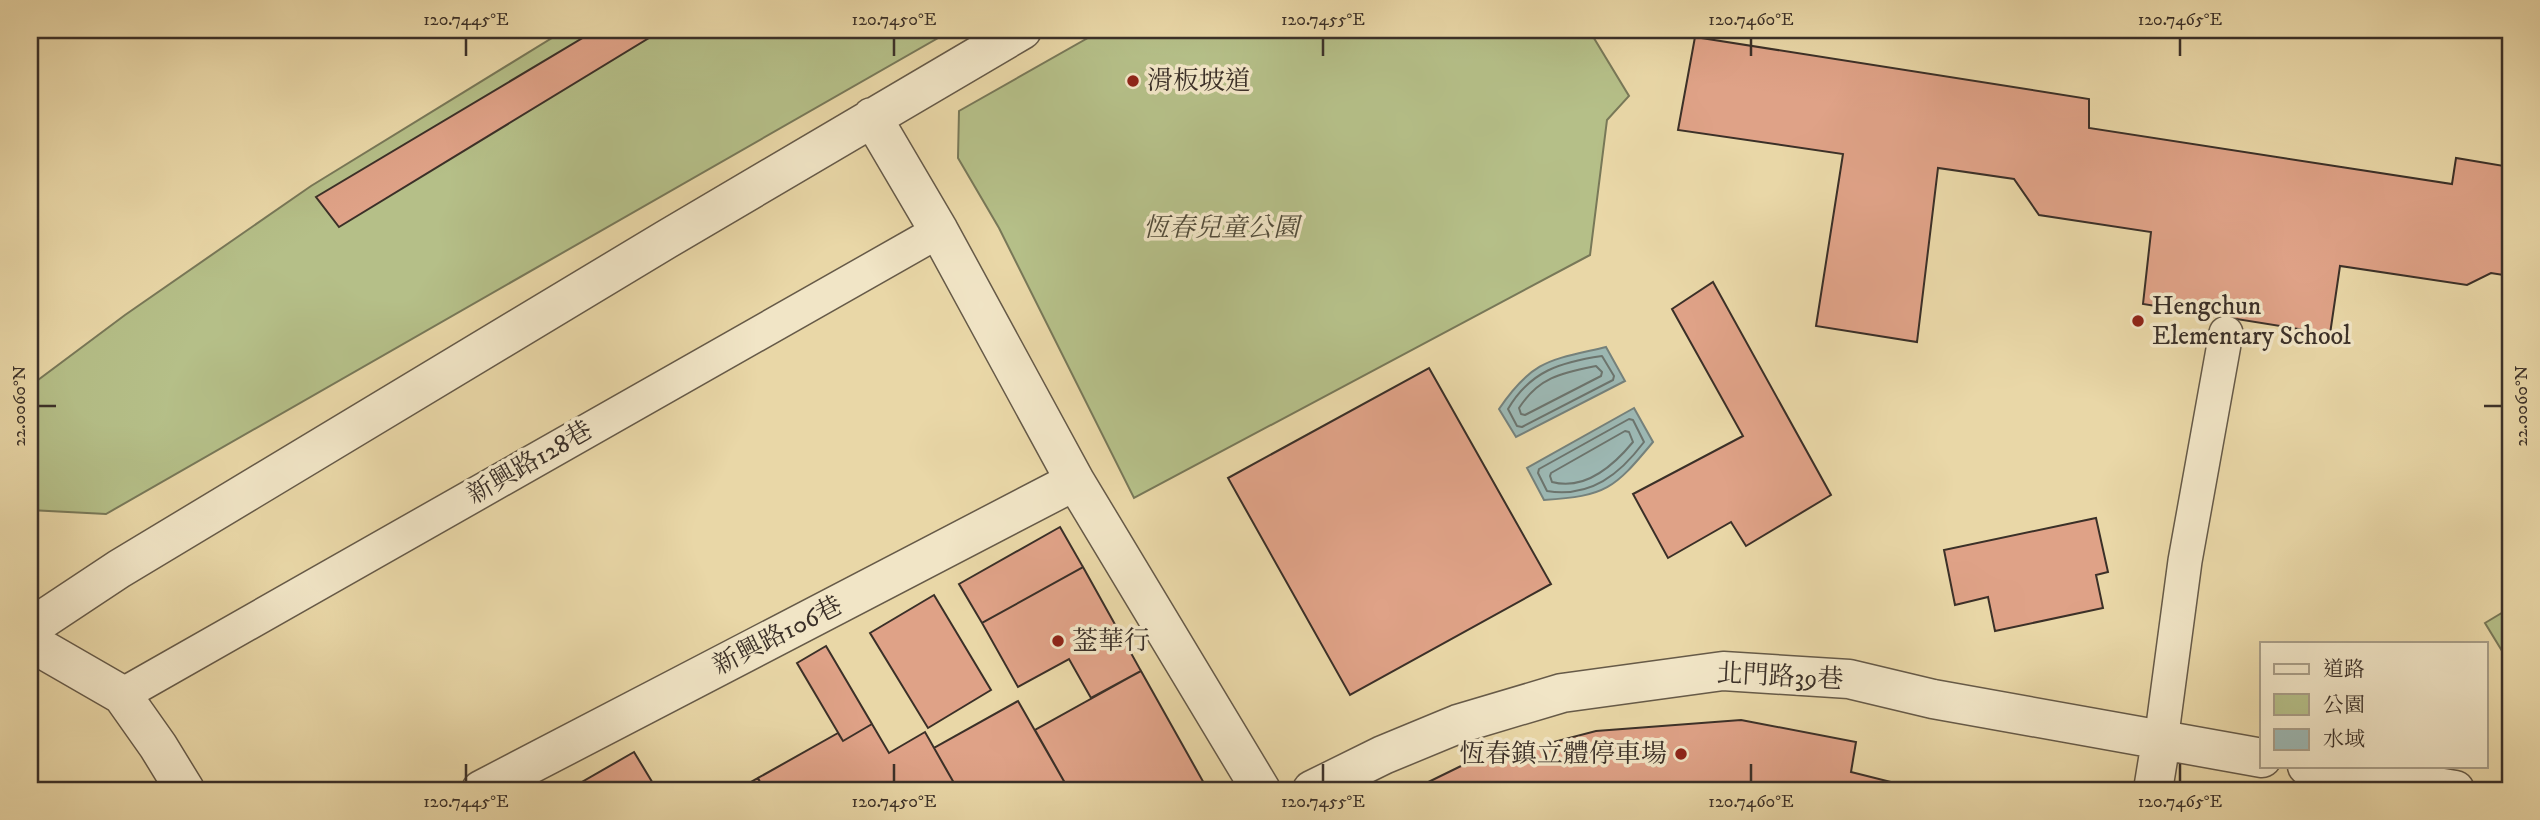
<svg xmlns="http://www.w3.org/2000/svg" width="2540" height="820" font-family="'IM FELL DW Pica','Noto Serif TC',serif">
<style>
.green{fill:#b5bf88;stroke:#787858;stroke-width:2}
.water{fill:#9cb7b2;stroke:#75817b;stroke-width:2}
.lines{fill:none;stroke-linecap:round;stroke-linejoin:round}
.shore{stroke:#6c746d;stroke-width:2}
.building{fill:#dfa287;stroke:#3b3028;stroke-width:2}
.service-casing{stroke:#665a48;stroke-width:36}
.minor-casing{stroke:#665a48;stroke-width:41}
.service{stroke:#f1e5c6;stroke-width:33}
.minor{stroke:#f1e5c6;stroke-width:38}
.ticks{fill:none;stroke:#3b3028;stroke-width:2.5}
.poi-dot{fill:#8f2418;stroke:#f1e5c6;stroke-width:2.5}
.labels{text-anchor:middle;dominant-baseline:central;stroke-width:7;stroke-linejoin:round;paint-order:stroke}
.poi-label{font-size:26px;fill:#3b3028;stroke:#f1e5c6;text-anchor:start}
.park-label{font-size:26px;font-style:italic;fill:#534d3b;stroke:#f1e5c6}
.street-label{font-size:26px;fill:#3b3028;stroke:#f1e5c6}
.neatline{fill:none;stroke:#3b3028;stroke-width:2.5}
.ticks-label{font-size:18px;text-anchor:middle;fill:#3b3028}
</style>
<rect width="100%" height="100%" fill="#e9d7a7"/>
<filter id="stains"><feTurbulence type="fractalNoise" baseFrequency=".00286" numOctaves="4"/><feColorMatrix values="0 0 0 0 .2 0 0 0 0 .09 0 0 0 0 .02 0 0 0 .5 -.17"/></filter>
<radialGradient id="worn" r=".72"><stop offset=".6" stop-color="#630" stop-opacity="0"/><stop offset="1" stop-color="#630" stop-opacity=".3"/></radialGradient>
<path class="green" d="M 565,30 L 952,30 L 106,514 L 30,510 L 30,386 L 125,315 L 311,186 Z
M 1102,30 L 1589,30 L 1629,96 L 1607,120 L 1590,255 L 1134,498 L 999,228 L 958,158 L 959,111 Z
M 2510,608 L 2510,664 L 2485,623 Z"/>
<path class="water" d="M 1606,347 L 1625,381 L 1516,437 L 1499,409 C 1533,359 1551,360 1606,347 Z
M 1634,408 L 1653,442 C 1614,489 1606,496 1544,500 L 1527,468 Z"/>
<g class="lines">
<path class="shore" d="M 1602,356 L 1614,376 L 1613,380 L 1522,427 L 1517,426 L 1508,409 C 1530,371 1561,362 1602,356 Z
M 1596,366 L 1602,372 L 1601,376 L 1525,415 L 1521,414 L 1519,408 C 1539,377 1562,373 1596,366 Z
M 1629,419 L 1633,420 L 1644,442 C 1620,474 1591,498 1547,491 L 1538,473 L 1539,469 Z
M 1625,431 L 1629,432 L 1633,442 C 1614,465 1585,491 1552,482 L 1550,476 L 1551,473 Z"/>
</g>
<path class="building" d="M 596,30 L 662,30 L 339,227 L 316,197 Z
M 1695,37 L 2089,99 L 2089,128 L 2452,184 L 2456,158 L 2510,167 L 2510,276 L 2491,273 L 2467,285 L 2340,266 L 2330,334 L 2143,304 L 2151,232 L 2039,215 L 2014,179 L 1938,168 L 1917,342 L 1816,326 L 1843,154 L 1678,130 Z
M 1713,282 L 1831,495 L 1746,546 L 1731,522 L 1668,558 L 1633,494 L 1743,436 L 1672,309 Z
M 1429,368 L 1551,584 L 1350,695 L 1228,478 Z
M 2096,518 L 2108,572 L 2096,575 L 2103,608 L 1995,631 L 1988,597 L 1955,605 L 1944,550 Z
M 1060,527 L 1083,567 L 982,623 L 959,584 Z
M 1083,567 L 1141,671 L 1091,698 L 1069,659 L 1018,687 L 982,623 Z
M 934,595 L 991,690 L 928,728 L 870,633 Z
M 826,646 L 872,724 L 843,741 L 797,663 Z
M 1141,671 L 1205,785 L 1203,790 L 1069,790 L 1035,730 Z
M 1018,701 L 1069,790 L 958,790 L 934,748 Z
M 1741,720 L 1856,742 L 1851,772 L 1891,782 L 1890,790 L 1412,790 L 1461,766 L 1596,731 Z
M 872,724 L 889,753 L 925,732 L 958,790 L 764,790 L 758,778 L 838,733 L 843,741 Z
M 634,752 L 657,790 L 568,790 Z
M 758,778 L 764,790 L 737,790 Z"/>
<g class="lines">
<g class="service-casing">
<path id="service" d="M 122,695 L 939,231
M 2161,741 L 2185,561 L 2226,333"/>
</g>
<g class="minor-casing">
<path id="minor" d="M 872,117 L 939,231 L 1075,481 L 1261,790
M 30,628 L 119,569 L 667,239 L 1022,30
M 30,642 L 122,695 L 158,746 L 185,790
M 2307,766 L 2455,790
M 481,790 L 1075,481
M 1312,790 L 1383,755 L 1458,724 L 1562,693 L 1723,671 L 1849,679 L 1933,699 L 2262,758
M 2153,790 L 2161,741"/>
</g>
<use href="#service" class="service"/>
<use href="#minor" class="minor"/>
</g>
<path class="ticks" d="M 466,38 L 466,56M 894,38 L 894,56M 1323,38 L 1323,56M 1751,38 L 1751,56M 2180,38 L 2180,56M 38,406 L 56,406M 2484,406 L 2502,406M 466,764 L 466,782M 894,764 L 894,782M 1323,764 L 1323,782M 1751,764 L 1751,782M 2180,764 L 2180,782"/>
<g class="poi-dot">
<circle cx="1133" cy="81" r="7"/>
<circle cx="2138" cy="321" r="7"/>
<circle cx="1058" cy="641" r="7"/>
<circle cx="1681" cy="754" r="7"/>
</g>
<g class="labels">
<g class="poi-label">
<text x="1147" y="81">滑板坡道</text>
<text x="2152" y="306">Hengchun<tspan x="2152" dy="30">Elementary School</tspan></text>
<text x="1072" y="641">菳華行</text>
<text x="1667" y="754" text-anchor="end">恆春鎮立體停車場</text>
</g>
<g class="park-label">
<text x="1221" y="228">恆春兒童公園</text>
</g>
<g class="street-label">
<text transform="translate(530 463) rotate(-30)">新興路128巷</text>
<text transform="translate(778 636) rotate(-27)">新興路106巷</text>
<text transform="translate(1780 677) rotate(3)">北門路39巷</text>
</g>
</g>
<rect width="2540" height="820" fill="none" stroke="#e9d7a7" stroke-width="77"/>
<rect x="2260" y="642" width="228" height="126" fill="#f1e5c6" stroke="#a89d87" stroke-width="2"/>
<rect x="2274" y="664" width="35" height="10" fill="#f1e5c6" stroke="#a89d87" stroke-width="2"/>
<text x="2323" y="676" font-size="21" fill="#3b3028">道路</text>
<rect x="2274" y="694" width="35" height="21" fill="#b5bf88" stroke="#a89d87" stroke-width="2"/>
<text x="2323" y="712" font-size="21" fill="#3b3028">公園</text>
<rect x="2274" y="729" width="35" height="21" fill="#9cb7b2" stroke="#a89d87" stroke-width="2"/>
<text x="2323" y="746" font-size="21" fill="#3b3028">水域</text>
<rect x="38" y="38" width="2464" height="744" class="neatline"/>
<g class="ticks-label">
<text x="466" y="25">120.7445°E</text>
<text x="894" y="25">120.7450°E</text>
<text x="1323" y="25">120.7455°E</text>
<text x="1751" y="25">120.7460°E</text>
<text x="2180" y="25">120.7465°E</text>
<text transform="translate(19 406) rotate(-90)" y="6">22.0060°N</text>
<text transform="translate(2521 406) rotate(-90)" y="6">22.0060°N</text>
<text x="466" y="807">120.7445°E</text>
<text x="894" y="807">120.7450°E</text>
<text x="1323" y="807">120.7455°E</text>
<text x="1751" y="807">120.7460°E</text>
<text x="2180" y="807">120.7465°E</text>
</g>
<rect width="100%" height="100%" filter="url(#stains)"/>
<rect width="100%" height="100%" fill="url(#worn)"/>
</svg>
